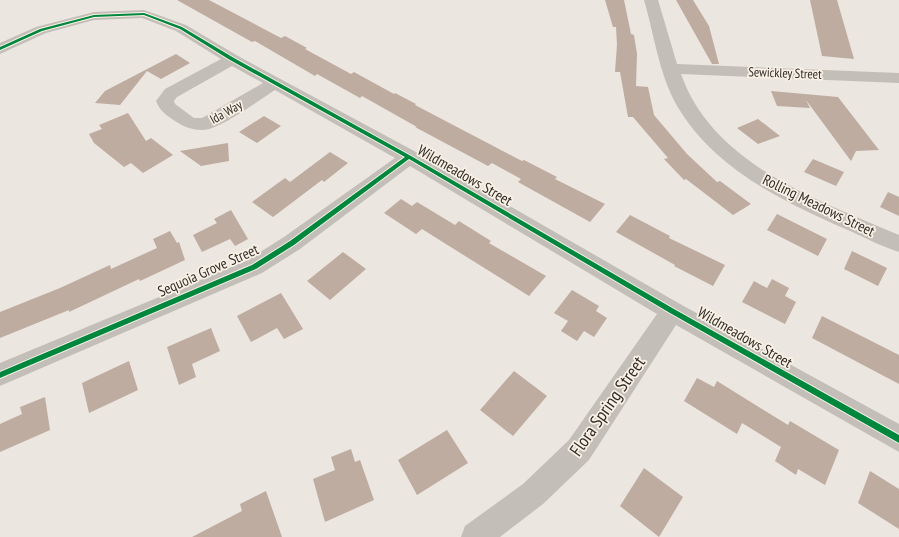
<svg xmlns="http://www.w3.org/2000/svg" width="899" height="537" font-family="'PT Sans Narrow',sans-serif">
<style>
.building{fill:#beaca1}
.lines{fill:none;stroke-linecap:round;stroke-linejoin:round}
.minor{fill:#c3beb8;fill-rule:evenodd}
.cycleway-casing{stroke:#f8f1e6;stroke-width:2}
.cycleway{fill:#00873e;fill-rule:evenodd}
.labels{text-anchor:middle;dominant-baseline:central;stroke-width:3.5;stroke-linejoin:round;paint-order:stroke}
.far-street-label{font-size:13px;fill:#342c27;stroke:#f8f1e6}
.street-label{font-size:15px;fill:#342c27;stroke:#f8f1e6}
.near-street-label{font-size:18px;fill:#342c27;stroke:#f8f1e6}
</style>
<rect width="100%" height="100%" fill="#ebe6df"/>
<path class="building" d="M 177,0 L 209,0 L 281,38 L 285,36 L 307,48 L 305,49 L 351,74 L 354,72 L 394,94 L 395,93 L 416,104 L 415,105 L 522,161 L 524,160 L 557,177 L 555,179 L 605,204 L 590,222 L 518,182 L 521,179 L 492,163 L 488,166 L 415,127 L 417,127 L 362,96 L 360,98 L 317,74 L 315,76 L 255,41 L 252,42 Z
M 605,0 L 624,0 L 631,34 L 634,35 L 637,54 L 636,86 L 648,87 L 654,115 L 687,154 L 717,182 L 720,181 L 751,204 L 733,215 L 686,179 L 684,180 L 664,159 L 668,158 L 633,117 L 628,117 L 620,72 L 615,72 L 617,45 L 616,27 L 613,27 Z
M 676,0 L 693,0 L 709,26 L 719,64 L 712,64 Z
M 810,0 L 837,0 L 854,59 L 822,56 Z
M 176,54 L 190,63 L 161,79 L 147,71 L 120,105 L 95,103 L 105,91 Z
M 771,91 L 838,97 L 879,150 L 856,151 L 851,161 L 806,100 L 810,108 L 777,106 Z
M 128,113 L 146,141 L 151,138 L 173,155 L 143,173 L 131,163 L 124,167 L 94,143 L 89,134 L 102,129 L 99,125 Z
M 264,116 L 281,126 L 257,143 L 239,132 Z
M 758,119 L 780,136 L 758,144 L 737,128 Z
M 228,143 L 229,161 L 201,166 L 180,151 Z
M 330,152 L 348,163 L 324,182 L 322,180 L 273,217 L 252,202 L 285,178 L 290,182 Z
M 813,159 L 844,172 L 836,186 L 804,172 Z
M 888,192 L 899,197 L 899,216 L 880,207 Z
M 401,199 L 412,206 L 417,202 L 455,225 L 459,221 L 491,241 L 489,243 L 546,276 L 529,296 L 422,229 L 416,234 L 384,213 Z
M 231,210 L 248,239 L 235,246 L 230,239 L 202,252 L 193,235 L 217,223 L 214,219 Z
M 777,214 L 827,239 L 818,256 L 767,230 Z
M 630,215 L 670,236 L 669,238 L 725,265 L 713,286 L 674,266 L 675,265 L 616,232 Z
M 170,231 L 177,243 L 179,242 L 185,260 L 140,281 L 139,279 L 69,312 L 69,310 L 0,338 L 0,312 L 60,288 L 110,265 L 111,269 L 157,248 L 153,239 Z
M 852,251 L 887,268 L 878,286 L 844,269 Z
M 343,252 L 366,269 L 330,300 L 307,281 Z
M 772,279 L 789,288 L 785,296 L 796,302 L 785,324 L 742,302 L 754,281 L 767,288 Z
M 572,290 L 599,306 L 596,311 L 607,318 L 594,337 L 584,331 L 577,341 L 561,331 L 568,321 L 554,313 Z
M 281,293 L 303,329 L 284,339 L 277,328 L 251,342 L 237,316 Z
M 822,316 L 899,355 L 899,384 L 812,338 Z
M 211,328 L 220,351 L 192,364 L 196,377 L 179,385 L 167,347 Z
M 129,361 L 138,390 L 89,413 L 82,383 Z
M 514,371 L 547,396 L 513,436 L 480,410 Z
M 697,378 L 714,387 L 717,381 L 788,425 L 790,421 L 839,450 L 825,485 L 798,469 L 796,475 L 775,461 L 781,447 L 742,423 L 737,434 L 684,401 Z
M 45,397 L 50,430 L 0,452 L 0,424 L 22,414 L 20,407 Z
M 447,430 L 468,463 L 417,495 L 398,460 Z
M 351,449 L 355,462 L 360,460 L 374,500 L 325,522 L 313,479 L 335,470 L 331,457 Z
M 644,468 L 683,497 L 659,537 L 620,506 Z
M 870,471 L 899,489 L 899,529 L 858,503 Z
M 266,491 L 282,537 L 192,537 L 242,511 L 240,504 Z"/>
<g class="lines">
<path class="minor" d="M 644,0 L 658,0 L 677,64 L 899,73 L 899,83 L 681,74 C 713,165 818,200 899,235 L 899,252 C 880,246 862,236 843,228 C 780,200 712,167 676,104 C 659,73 654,34 644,0 Z
M 144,10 L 186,25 L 238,56 L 416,152 L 680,304 L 899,424 L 899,452 L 676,325 L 589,460 L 543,504 L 500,537 L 461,537 L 465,526 L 523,484 L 569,440 L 657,314 L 410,166 L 300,249 L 262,273 L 0,386 L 0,363 L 246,261 L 284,237 L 395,158 L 275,90 C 259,100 221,129 203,130 C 192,130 184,127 175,121 C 166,115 160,111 156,101 L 165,89 L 221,59 L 176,31 L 142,18 L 94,20 L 46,33 L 0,54 L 0,43 L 36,27 L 94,12 ZM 232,66 L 263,83 L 202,118 L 194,118 L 175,104 L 174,101 L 177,97 Z"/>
<g class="cycleway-casing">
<path id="cycleway" d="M 144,13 L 182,27 L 234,58 L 411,156 L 674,309 L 899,435 L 899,443 L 670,313 L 409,159 L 294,245 L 256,269 L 0,378 L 0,372 L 252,265 L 290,241 L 405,157 L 230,60 L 180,29 L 144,15 L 94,17 L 42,31 L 0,50 L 0,47 L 40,29 L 94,15 Z"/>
</g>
<use href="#cycleway" class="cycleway"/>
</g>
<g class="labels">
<g class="far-street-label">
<text transform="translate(785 73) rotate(2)">Sewickley Street</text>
<text transform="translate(226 112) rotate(-29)">Ida Way</text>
</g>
<g class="street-label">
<text transform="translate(465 175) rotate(30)">Wildmeadows Street</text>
<text transform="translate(819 205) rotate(26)">Rolling Meadows Street</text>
<text transform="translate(208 270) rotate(-24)">Sequoia Grove Street</text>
<text transform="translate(745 337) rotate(30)">Wildmeadows Street</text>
</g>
<g class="near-street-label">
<text transform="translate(607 406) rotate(-55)">Flora Spring Street</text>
</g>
</g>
</svg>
